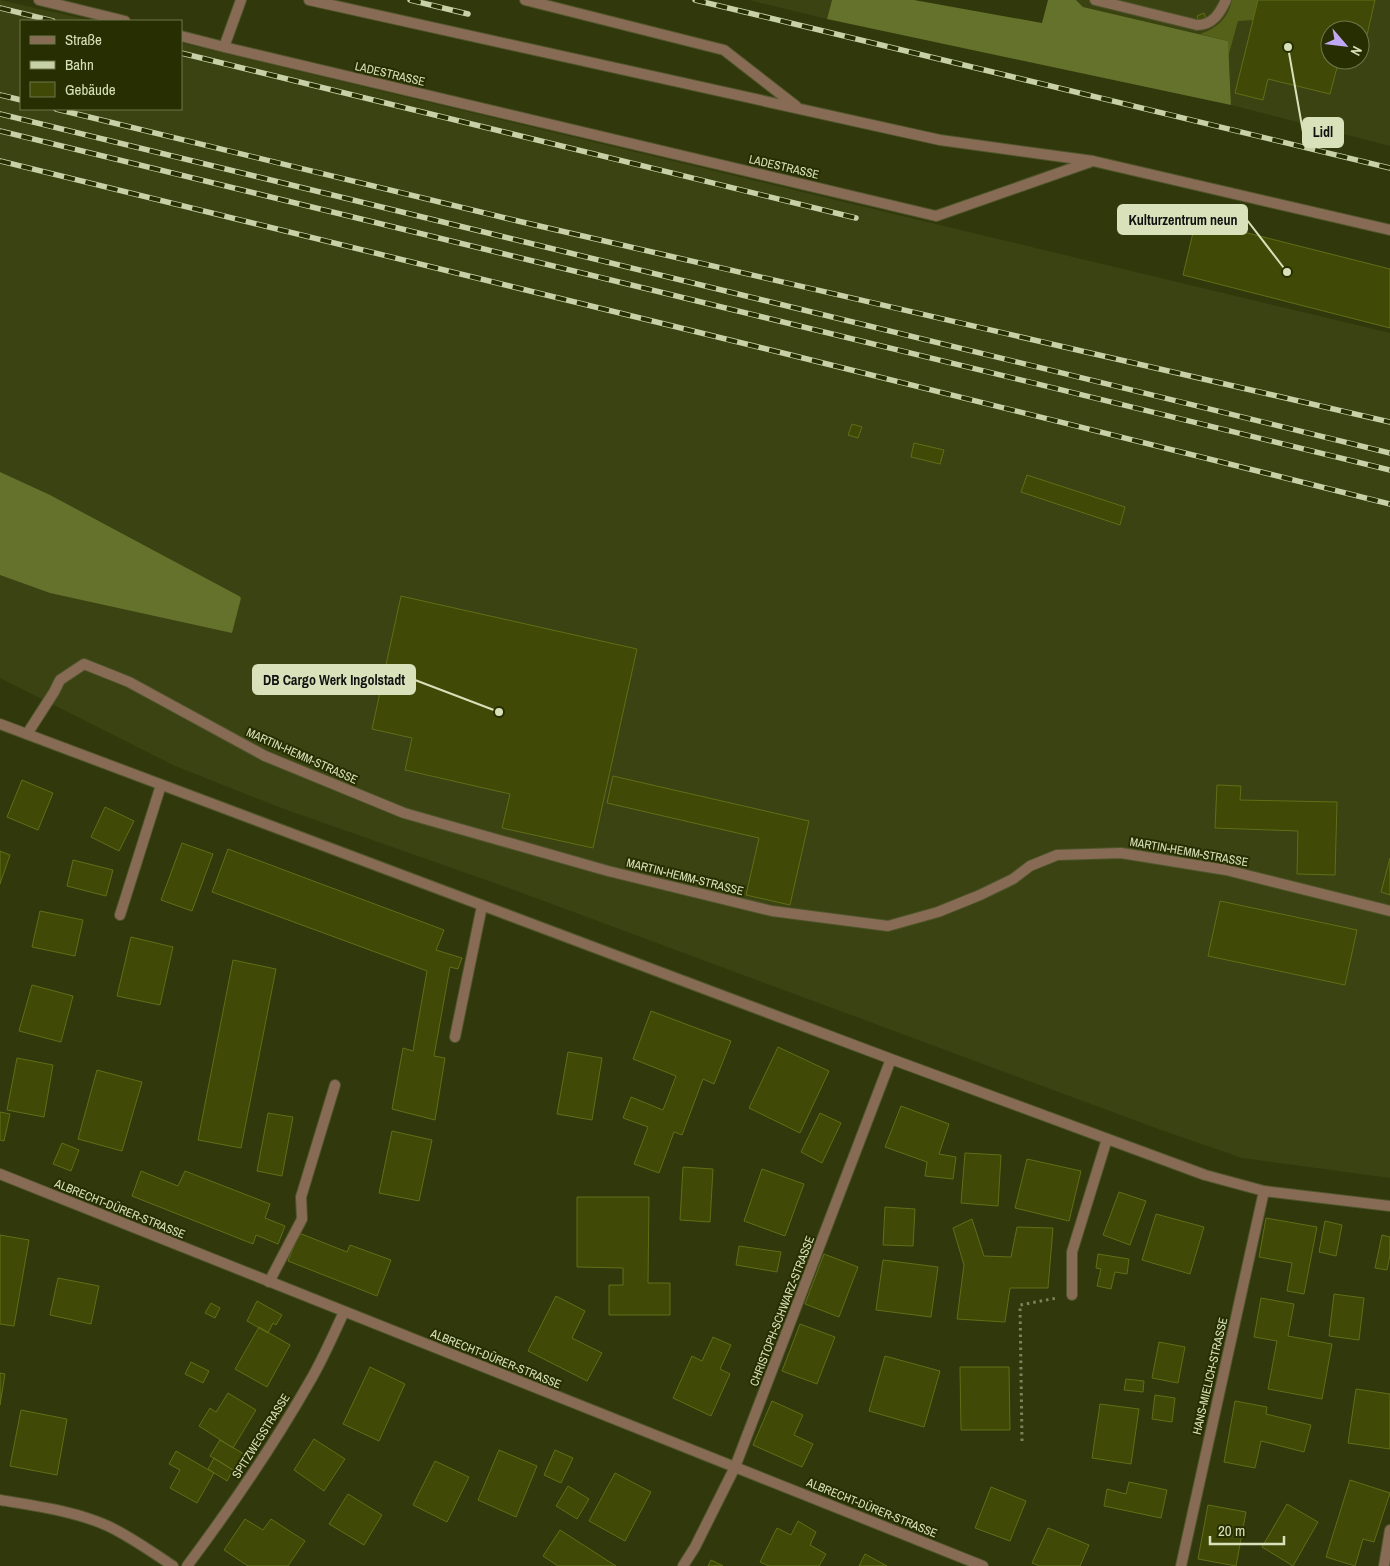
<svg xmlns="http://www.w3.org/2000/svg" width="1390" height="1566" font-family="'Archivo Narrow',sans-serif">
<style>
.built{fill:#3b4312;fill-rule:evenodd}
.green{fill:#556118}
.forest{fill:#65722b}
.building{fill:#404a06;stroke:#606e17}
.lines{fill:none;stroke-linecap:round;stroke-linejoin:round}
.lane-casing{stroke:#4f562b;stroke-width:12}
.street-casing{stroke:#4f562b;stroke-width:12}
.path{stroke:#7c8459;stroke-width:3;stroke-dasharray:2.5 4;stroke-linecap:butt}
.lane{stroke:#886b55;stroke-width:10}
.street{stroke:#886b55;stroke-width:10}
.rail-casing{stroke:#c7d0a7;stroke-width:5.5}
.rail{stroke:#272e01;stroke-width:4;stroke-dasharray:11;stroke-linecap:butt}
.labels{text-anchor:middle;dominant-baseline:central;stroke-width:4;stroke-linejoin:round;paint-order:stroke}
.street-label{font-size:12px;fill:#d8e1b9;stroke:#272e01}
.leader{fill:none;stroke:#d8e1b9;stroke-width:2}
.callout-dot{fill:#d8e1b9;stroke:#272e01;stroke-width:2}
.callout{fill:#d8e1b9;stroke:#d8e1b9;stroke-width:2}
.callout-label{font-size:14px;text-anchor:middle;font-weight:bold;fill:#111}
</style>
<rect width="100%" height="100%" fill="#31380c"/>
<path class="built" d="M 0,0 L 93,21 L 21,21 L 21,109 L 181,109 L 181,43 L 1390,333 L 1390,1178 L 1242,1158 L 1161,1130 L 506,887 L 284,809 L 175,766 L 0,678 Z
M 749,0 L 832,0 L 827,19 Z
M 1076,0 L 1390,0 L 1390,146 L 1231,105 L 1228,41 L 1083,7 ZM 1330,30 L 1360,30 L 1360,60 L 1330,60 Z"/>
<path class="green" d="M 1232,0 L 1258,0 L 1253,20 L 1238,21 L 1228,57 L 1228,41 L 1200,34 C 1218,28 1228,18 1232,0 Z"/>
<path class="forest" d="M 832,0 L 914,0 L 1042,23 L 1048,0 L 1076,0 L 1083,7 L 1228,41 L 1231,105 L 827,19 Z
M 0,472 L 50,495 L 239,596 L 241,598 L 232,633 L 50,593 L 0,575 Z"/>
<path class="building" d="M 1258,0 L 1375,0 L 1367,35 L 1360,33 L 1360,30 L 1330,30 L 1330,60 L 1339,60 L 1330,94 L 1268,79 L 1263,100 L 1235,93 Z
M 1204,13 L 1209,26 L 1201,28 L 1197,16 Z
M 1196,220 L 1390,269 L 1390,328 L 1183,275 Z
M 852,424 L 862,427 L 858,438 L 848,435 Z
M 914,443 L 944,450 L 940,464 L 911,457 Z
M 1027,475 L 1125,507 L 1120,525 L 1021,492 Z
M 401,596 L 637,649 L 593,848 L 502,828 L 510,794 L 405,770 L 412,738 L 372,729 Z
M 613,776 L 809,821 L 790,905 L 746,895 L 759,838 L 607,803 Z
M 22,780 L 53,793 L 38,830 L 7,817 Z
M 1217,785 L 1241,786 L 1240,800 L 1337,802 L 1335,875 L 1297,874 L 1298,831 L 1215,828 Z
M 105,807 L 134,821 L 119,851 L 91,837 Z
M 182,843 L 213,854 L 192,911 L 161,900 Z
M 228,849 L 444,930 L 436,950 L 462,958 L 458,969 L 450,967 L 434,1056 L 445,1058 L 435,1120 L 392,1109 L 403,1048 L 413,1051 L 427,971 L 212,892 Z
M 0,851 L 10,855 L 0,884 Z
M 1390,858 L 1390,895 L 1381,892 Z
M 73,860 L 113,870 L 106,896 L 67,886 Z
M 1220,901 L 1357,930 L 1345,985 L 1208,956 Z
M 40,911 L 83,920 L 75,956 L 32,947 Z
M 131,937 L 173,947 L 160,1005 L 117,996 Z
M 233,960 L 276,969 L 241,1148 L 198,1140 Z
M 32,985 L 73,996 L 61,1042 L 19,1031 Z
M 651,1011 L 731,1041 L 714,1084 L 703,1079 L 682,1135 L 674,1132 L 659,1173 L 634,1164 L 648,1127 L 623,1118 L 631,1097 L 663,1110 L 676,1076 L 633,1059 Z
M 778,1047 L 829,1071 L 800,1133 L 749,1108 Z
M 568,1052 L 602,1058 L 592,1120 L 557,1114 Z
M 17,1058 L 53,1065 L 44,1117 L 7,1110 Z
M 97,1070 L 142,1082 L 122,1151 L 78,1139 Z
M 901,1106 L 949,1124 L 939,1154 L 956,1157 L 953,1179 L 925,1176 L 927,1162 L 885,1147 Z
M 0,1112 L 10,1114 L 4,1141 L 0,1140 Z
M 268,1113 L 293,1117 L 282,1176 L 257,1171 Z
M 820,1113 L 841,1123 L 822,1163 L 801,1152 Z
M 392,1131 L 432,1140 L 419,1201 L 379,1193 Z
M 62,1143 L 79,1150 L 71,1171 L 53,1164 Z
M 965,1153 L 1001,1155 L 998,1206 L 961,1203 Z
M 1027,1159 L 1081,1171 L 1069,1221 L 1015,1208 Z
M 683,1167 L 713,1169 L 710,1222 L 680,1220 Z
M 762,1169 L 804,1184 L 785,1236 L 744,1221 Z
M 141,1171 L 178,1186 L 185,1171 L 270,1204 L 265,1218 L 285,1226 L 278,1244 L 256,1235 L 253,1244 L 132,1196 Z
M 1119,1192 L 1146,1201 L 1130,1245 L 1103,1235 Z
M 577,1197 L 649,1197 L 648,1283 L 670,1283 L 670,1315 L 609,1315 L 609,1285 L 623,1285 L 623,1268 L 577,1267 Z
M 885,1207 L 915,1209 L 913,1246 L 883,1245 Z
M 1156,1214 L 1204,1227 L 1190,1274 L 1142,1260 Z
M 1266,1218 L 1317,1227 L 1304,1294 L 1287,1291 L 1292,1263 L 1259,1257 Z
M 972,1219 L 984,1256 L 1011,1257 L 1017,1227 L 1053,1228 L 1048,1288 L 1010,1288 L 1005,1322 L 957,1319 L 964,1265 L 953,1228 Z
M 1325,1221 L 1342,1225 L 1336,1256 L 1319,1252 Z
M 299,1233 L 347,1252 L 350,1245 L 391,1260 L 377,1296 L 288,1261 Z
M 0,1235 L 29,1240 L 14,1326 L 0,1324 Z
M 1382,1235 L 1390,1237 L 1390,1255 L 1387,1270 L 1375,1268 Z
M 739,1246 L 781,1252 L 777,1272 L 736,1265 Z
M 824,1254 L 858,1267 L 839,1317 L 805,1304 Z
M 1098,1254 L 1129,1259 L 1127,1274 L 1115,1272 L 1111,1289 L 1097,1286 L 1101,1269 L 1096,1268 Z
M 883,1260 L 938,1267 L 931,1317 L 876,1310 Z
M 58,1278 L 99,1286 L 91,1324 L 50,1315 Z
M 1334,1294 L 1364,1298 L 1359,1340 L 1329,1336 Z
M 556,1296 L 585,1311 L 572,1338 L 602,1353 L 587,1381 L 528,1351 Z
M 1261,1298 L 1294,1304 L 1288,1336 L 1332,1344 L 1322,1399 L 1268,1389 L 1277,1341 L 1254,1337 Z
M 257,1301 L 282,1315 L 276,1325 L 273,1323 L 268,1333 L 247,1321 Z
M 211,1303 L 220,1308 L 215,1318 L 205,1313 Z
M 800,1324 L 835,1337 L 817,1384 L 782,1371 Z
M 259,1327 L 290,1345 L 267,1387 L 235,1369 Z
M 713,1337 L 731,1345 L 720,1369 L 730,1374 L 711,1416 L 673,1398 L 692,1356 L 702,1361 Z
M 1159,1342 L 1185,1347 L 1178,1383 L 1152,1378 Z
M 885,1356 L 940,1371 L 924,1427 L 869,1411 Z
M 191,1362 L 209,1371 L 203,1383 L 185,1374 Z
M 370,1367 L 405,1384 L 379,1441 L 343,1424 Z
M 960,1367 L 1009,1367 L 1010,1430 L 961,1430 Z
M 0,1373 L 5,1374 L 0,1405 Z
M 1126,1379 L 1144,1381 L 1143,1392 L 1124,1390 Z
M 1356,1389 L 1390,1394 L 1390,1449 L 1348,1443 Z
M 228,1393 L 256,1410 L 233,1448 L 199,1426 L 210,1408 L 216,1412 Z
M 1155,1395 L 1175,1398 L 1172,1422 L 1152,1419 Z
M 772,1401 L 803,1415 L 794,1435 L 813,1444 L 802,1467 L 753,1445 Z
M 1235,1401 L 1267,1407 L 1266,1414 L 1311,1425 L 1304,1452 L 1261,1441 L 1255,1468 L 1224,1462 Z
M 1100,1404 L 1139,1409 L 1131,1464 L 1092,1458 Z
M 21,1410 L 67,1419 L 57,1475 L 10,1466 Z
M 314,1439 L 345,1459 L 324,1491 L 294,1470 Z
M 220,1440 L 244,1454 L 233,1470 L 210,1456 Z
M 499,1450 L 537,1466 L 516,1517 L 478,1500 Z
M 555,1450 L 573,1458 L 561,1483 L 544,1475 Z
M 176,1451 L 214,1473 L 197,1503 L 170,1488 L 180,1470 L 169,1464 Z
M 214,1458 L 233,1470 L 227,1481 L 208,1469 Z
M 435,1461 L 469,1477 L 447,1522 L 413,1505 Z
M 615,1473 L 651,1492 L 625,1541 L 589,1521 Z
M 1350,1480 L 1390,1493 L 1374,1542 L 1363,1539 L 1355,1566 L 1326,1557 Z
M 1129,1482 L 1167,1490 L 1161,1518 L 1104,1506 L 1107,1489 L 1126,1494 Z
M 568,1486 L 589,1499 L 577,1519 L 556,1506 Z
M 991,1487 L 1026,1501 L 1010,1541 L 975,1528 Z
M 348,1494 L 382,1515 L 364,1545 L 329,1524 Z
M 1287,1504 L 1318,1522 L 1293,1566 L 1262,1547 Z
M 1208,1505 L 1246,1512 L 1236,1566 L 1198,1559 Z
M 245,1519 L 263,1530 L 271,1519 L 305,1541 L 288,1566 L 248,1566 L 224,1550 Z
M 798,1521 L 816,1532 L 810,1545 L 826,1554 L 819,1566 L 769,1566 L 760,1562 L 777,1528 L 791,1535 Z
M 1048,1528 L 1089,1545 L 1080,1566 L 1040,1566 L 1032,1563 Z
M 560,1530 L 616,1566 L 558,1566 L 543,1556 Z
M 865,1554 L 887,1566 L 859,1566 Z
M 711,1560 L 723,1566 L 708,1566 Z"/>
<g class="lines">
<g class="lane-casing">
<path id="lane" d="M 39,0 L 125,21
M 241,0 L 224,47 L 936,216 L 1090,162
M 309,0 L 940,140 L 1093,161 L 1390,230
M 525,0 L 724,50 L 796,106
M 1095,0 L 1197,25 C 1213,25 1220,13 1226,0
M 181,36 L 224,47
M 27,734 L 54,692 L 60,680 L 84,664 L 129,682 L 265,756 L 404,813 L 608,871 L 772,911 L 888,926 L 938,912 L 980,895 L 1013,879 L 1030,866 L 1057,855 L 1121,853 L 1226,870 L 1390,911
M 120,915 L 161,785
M 455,1037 L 482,906
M 269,1282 L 302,1219 L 301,1197 L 335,1085
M 1072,1295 L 1072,1252 L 1107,1139
M 1384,1566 L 1390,1530"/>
</g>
<g class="street-casing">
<path id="street" d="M 0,724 L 891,1059 L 1205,1175 L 1264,1191 L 1390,1206
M 0,1174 L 983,1566
M 0,1500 C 36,1506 75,1511 108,1526 C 131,1537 152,1552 173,1566
M 187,1566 C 232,1506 273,1446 310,1381 C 323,1359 333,1335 344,1312
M 683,1566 L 695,1547 L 735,1467 L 891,1059
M 1181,1566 L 1264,1191"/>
</g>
<path class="path" d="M 1022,1441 L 1020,1305 L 1057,1298"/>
<use href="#lane" class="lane"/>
<use href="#street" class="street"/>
<g class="rail-casing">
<path id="rail" d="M 410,0 L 468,14
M 695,0 L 1390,168
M 0,8 L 53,21
M 181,53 L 856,218
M 0,95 L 21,100
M 56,109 L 522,222 L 1390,422
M 0,114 L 1390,453
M 0,131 L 1390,470
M 0,161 L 803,358 L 1390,504"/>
</g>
<use href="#rail" class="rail"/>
</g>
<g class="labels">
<g class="street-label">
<text transform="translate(390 74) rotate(13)">LADESTRASSE</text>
<text transform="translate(784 167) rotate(13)">LADESTRASSE</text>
<text transform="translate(302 756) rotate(24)">MARTIN-HEMM-STRASSE</text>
<text transform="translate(1189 852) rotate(10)">MARTIN-HEMM-STRASSE</text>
<text transform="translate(685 877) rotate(14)">MARTIN-HEMM-STRASSE</text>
<text transform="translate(120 1209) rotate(22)">ALBRECHT-DÜRER-STRASSE</text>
<text transform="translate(782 1311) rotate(-69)">CHRISTOPH-SCHWARZ-STRASSE</text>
<text transform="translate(496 1359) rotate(22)">ALBRECHT-DÜRER-STRASSE</text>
<text transform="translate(1210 1376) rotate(-77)">HANS-MIELICH-STRASSE</text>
<text transform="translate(261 1436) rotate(-58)">SPITZWEGSTRASSE</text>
<text transform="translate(872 1508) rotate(22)">ALBRECHT-DÜRER-STRASSE</text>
</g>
</g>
<path class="leader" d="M1288 47L1303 132M1287 272L1247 220M499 712L415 680"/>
<g class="callout-dot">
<circle cx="1288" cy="47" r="5"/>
<circle cx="1287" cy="272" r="5"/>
<circle cx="499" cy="712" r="5"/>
</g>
<g class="callout">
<rect x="1303" y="118" width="40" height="29" rx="5"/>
<rect x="1118" y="205" width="129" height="29" rx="5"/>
<rect x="253" y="665" width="162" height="29" rx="5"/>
</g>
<g class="callout-label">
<text x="1323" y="137">Lidl</text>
<text x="1183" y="225">Kulturzentrum neun</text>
<text x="334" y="685">DB Cargo Werk Ingolstadt</text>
</g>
<rect x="20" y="20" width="162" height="90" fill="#272e01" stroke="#6e764b"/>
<rect x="30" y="36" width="25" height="8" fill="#886b55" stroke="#6e764b"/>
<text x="65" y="45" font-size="15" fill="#d8e1b9">Straße</text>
<rect x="30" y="61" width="25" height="8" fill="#c7d0a7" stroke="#6e764b"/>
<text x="65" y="70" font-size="15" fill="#d8e1b9">Bahn</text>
<rect x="30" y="82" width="25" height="15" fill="#404a06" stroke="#6e764b"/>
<text x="65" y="95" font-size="15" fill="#d8e1b9">Gebäude</text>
<g transform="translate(1345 45) rotate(118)"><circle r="24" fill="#272e01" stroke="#6e764b"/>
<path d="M0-4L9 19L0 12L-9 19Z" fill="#c0a8f4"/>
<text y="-8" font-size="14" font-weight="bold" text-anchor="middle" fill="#d8e1b9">N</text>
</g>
<path d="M1210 1536v8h74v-8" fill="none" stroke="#d8e1b9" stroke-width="2.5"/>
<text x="1218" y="1536" font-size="15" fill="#d8e1b9" stroke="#272e01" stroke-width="4" paint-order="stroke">20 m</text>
</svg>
